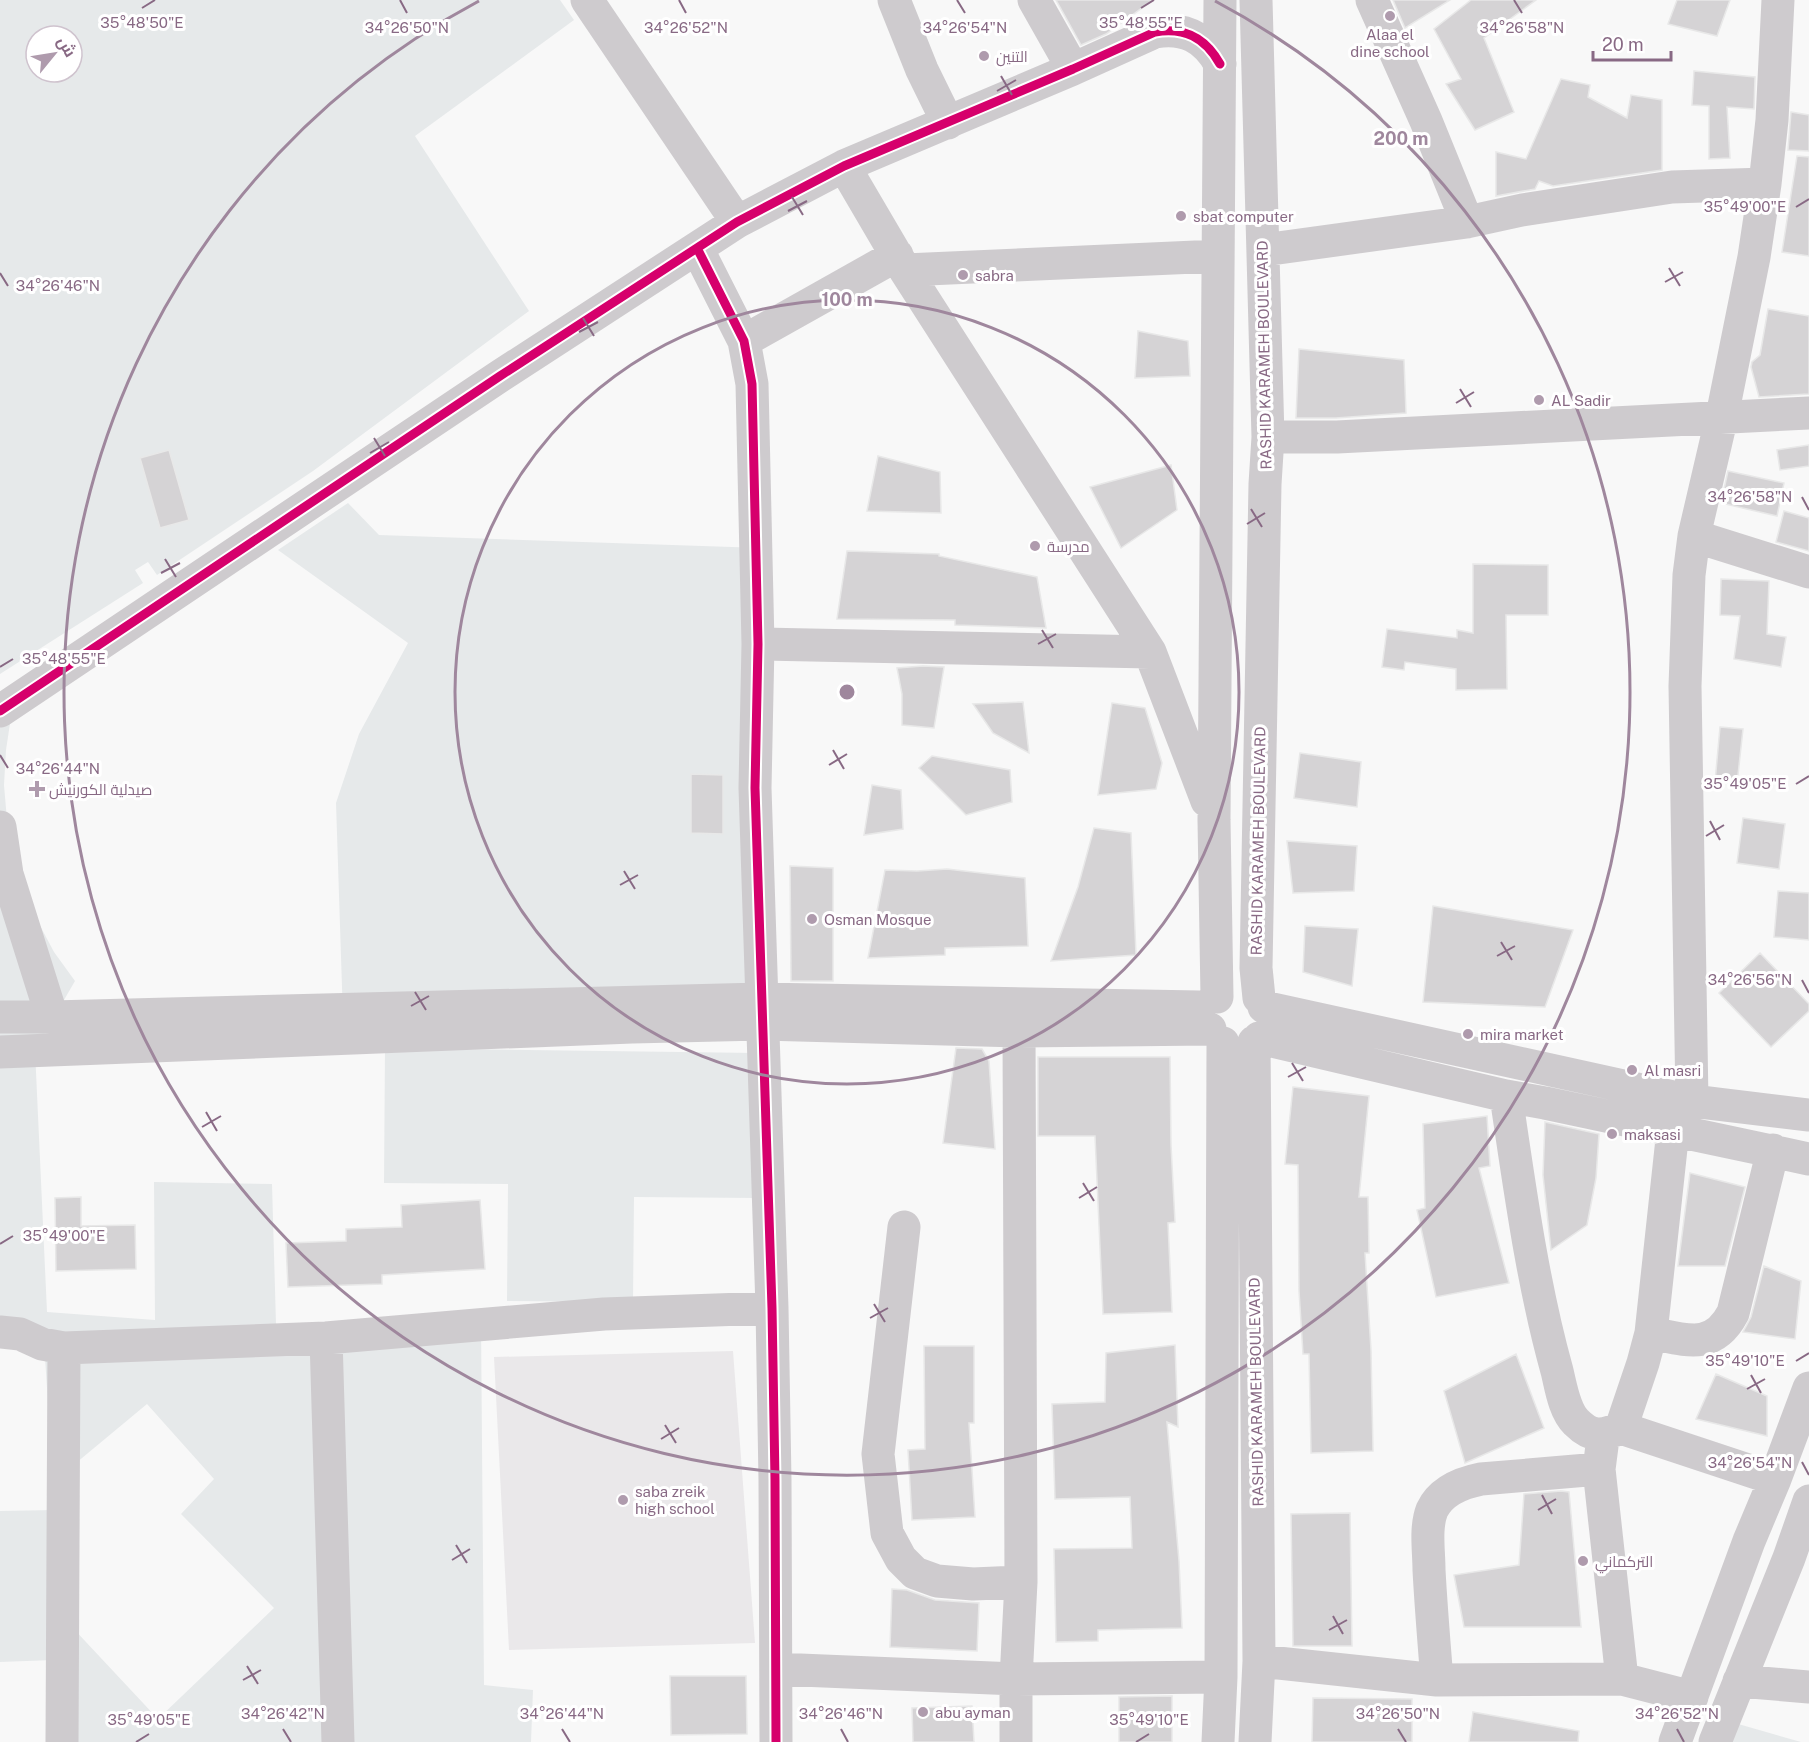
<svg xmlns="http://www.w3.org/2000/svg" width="1809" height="1742" font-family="'Public Sans',Cairo,sans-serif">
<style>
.built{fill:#eae8ea}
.green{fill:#e6e9ea;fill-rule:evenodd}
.building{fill:#d5d3d5;stroke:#e8e8e8;stroke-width:1.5}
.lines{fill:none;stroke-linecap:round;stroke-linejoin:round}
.minor{stroke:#cecbce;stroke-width:33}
.cycleway-casing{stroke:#fff;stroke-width:13}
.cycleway{stroke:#d6006c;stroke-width:9}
.ticks{fill:none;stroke:#886984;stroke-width:2}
.ring{fill:none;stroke:#9f879d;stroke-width:3}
.poi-dot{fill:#af9bad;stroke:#fff;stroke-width:2}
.labels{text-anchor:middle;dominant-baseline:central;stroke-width:6;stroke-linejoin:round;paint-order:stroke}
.poi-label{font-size:15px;fill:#886984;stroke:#fff;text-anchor:start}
.street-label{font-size:15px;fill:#886984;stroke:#fff}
.ticks-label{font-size:15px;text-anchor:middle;fill:#886984;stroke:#fff;stroke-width:6;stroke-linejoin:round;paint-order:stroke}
.centre{fill:#9f879d;stroke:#fff;stroke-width:3}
.ring-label{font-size:18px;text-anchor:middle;font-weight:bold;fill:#9f879d;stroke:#fff;stroke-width:6;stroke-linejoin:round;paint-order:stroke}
</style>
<rect width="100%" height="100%" fill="#f8f8f8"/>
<path class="built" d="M 733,1351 L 755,1643 L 509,1650 L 494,1357 Z"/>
<path class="green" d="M 0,0 L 560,0 L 574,20 L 415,136 L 529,311 L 313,471 L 157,575 L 148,562 L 135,570 L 143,583 L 0,674 ZM 36,36 L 72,36 L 72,72 L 36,72 Z
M 348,503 L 379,535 L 762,548 L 768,1020 L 343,1018 L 336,803 L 359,734 L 408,643 L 278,550 Z
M 11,717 L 6,750 L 4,785 L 7,820 L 37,920 L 54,952 L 75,981 L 35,1050 L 47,1312 L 155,1320 L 154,1182 L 272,1184 L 276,1324 L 481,1322 L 484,1685 L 533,1690 L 531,1742 L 53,1742 L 53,1660 L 0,1662 L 0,1511 L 55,1510 L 43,1327 L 0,1325 L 0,723 ZM 147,1404 L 214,1479 L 181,1514 L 274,1608 L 158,1719 L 71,1626 L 70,1468 Z
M 385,1048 L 757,1053 L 756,1198 L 634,1197 L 633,1302 L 507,1301 L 508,1184 L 384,1183 Z
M 1714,1717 L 1801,1742 L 1707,1742 Z"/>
<path class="building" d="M 1056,0 L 1153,0 L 1106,34 L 1081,45 Z
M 1393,0 L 1450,0 L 1405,28 Z
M 1471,0 L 1536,0 L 1484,38 L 1514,112 L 1475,130 L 1446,84 L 1461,79 L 1434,29 Z
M 1677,0 L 1730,0 L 1717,36 L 1668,24 Z
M 1694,71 L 1755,77 L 1754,109 L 1727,107 L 1730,158 L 1709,159 L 1709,106 L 1692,105 Z
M 1561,79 L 1590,85 L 1588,97 L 1627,118 L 1631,95 L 1662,100 L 1662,170 L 1553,186 L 1539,181 L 1535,189 L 1496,196 L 1496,152 L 1526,159 Z
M 1791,112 L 1809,115 L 1809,151 L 1788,150 Z
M 1797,156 L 1809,157 L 1809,256 L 1782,252 Z
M 1768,309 L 1809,316 L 1809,394 L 1759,397 L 1751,367 L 1752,362 L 1760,355 Z
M 1138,331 L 1188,341 L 1190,376 L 1135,378 Z
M 1299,349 L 1404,360 L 1406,413 L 1336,418 L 1296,418 Z
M 1809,445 L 1809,466 L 1780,470 L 1777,450 Z
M 169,450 L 189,520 L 160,528 L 140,458 Z
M 878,456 L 940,472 L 941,513 L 867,511 Z
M 1171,465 L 1177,510 L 1121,548 L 1090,487 Z
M 1728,471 L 1784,483 L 1777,516 L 1721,503 Z
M 1784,511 L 1809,518 L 1809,551 L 1776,542 Z
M 847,551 L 939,554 L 939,556 L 1037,577 L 1046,628 L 955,625 L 955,620 L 837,619 Z
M 1473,564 L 1548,565 L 1548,615 L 1506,615 L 1507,689 L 1456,690 L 1456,669 L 1405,662 L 1404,670 L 1382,667 L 1387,629 L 1457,638 L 1457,630 L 1473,633 Z
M 1721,579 L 1769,581 L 1767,634 L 1786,637 L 1781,667 L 1734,659 L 1740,616 L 1720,615 Z
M 923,666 L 944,667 L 934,728 L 902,725 L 902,694 L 897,668 Z
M 1023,702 L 1029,753 L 993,733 L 973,704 Z
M 1112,703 L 1145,708 L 1162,763 L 1156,789 L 1098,795 Z
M 1720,727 L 1743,729 L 1737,784 L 1715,782 Z
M 1300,753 L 1361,762 L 1357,807 L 1294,798 Z
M 932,756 L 1010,770 L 1012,802 L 966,815 L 919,768 Z
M 691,774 L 723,775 L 723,834 L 691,833 Z
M 872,785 L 901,790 L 903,829 L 864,835 Z
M 1743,818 L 1785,824 L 1779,869 L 1737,863 Z
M 1094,828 L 1131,833 L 1136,955 L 1051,961 L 1078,887 Z
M 1287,841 L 1357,846 L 1354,891 L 1293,893 Z
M 790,866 L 833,868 L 833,981 L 791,981 Z
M 947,869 L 1025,878 L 1028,946 L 945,948 L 945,955 L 868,958 L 885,870 L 917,871 Z
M 1778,891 L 1809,893 L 1809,940 L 1774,937 Z
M 1433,906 L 1573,930 L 1545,1007 L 1423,1002 Z
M 1305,926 L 1358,929 L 1352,986 L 1303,972 Z
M 1760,953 L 1809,1004 L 1809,1011 L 1771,1047 L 1719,993 Z
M 956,1048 L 982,1049 L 989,1061 L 995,1149 L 943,1143 Z
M 1038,1057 L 1170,1057 L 1171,1145 L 1175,1222 L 1168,1223 L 1172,1312 L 1103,1314 L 1095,1136 L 1038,1136 Z
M 1293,1087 L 1369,1096 L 1359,1197 L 1368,1197 L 1369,1253 L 1365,1253 L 1371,1350 L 1373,1451 L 1311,1453 L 1309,1354 L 1303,1354 L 1299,1291 L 1298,1165 L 1285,1164 Z
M 1487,1116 L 1490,1166 L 1479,1168 L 1509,1283 L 1436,1297 L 1417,1210 L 1425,1208 L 1423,1124 Z
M 1545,1122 L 1599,1134 L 1596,1178 L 1587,1225 L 1551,1250 L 1543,1175 Z
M 1690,1173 L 1745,1187 L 1725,1266 L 1678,1266 Z
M 81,1197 L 81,1226 L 135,1225 L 136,1269 L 56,1271 L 55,1198 Z
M 480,1200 L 485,1269 L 382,1275 L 382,1284 L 288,1287 L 286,1243 L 346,1241 L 346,1229 L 402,1227 L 401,1205 Z
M 1764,1266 L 1801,1281 L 1795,1339 L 1743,1332 L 1751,1317 Z
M 1175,1345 L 1178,1427 L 1167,1422 L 1179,1561 L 1182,1628 L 1098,1630 L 1098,1641 L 1056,1642 L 1054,1549 L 1132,1548 L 1130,1497 L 1055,1499 L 1052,1404 L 1105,1402 L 1106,1353 Z
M 924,1346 L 974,1346 L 974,1423 L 969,1423 L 975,1517 L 912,1520 L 908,1450 L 925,1449 Z
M 1516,1354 L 1544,1428 L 1465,1463 L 1444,1391 Z
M 1716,1374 L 1767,1396 L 1767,1436 L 1696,1419 Z
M 1561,1491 L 1569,1492 L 1581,1627 L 1464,1627 L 1454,1575 L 1519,1565 L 1524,1494 Z
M 1350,1513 L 1352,1646 L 1293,1646 L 1291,1514 Z
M 892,1589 L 907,1590 L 935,1600 L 979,1603 L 977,1651 L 890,1647 Z
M 670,1676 L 746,1676 L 747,1734 L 671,1735 Z
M 1172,1696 L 1172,1742 L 1119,1742 L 1119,1697 Z
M 1313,1698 L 1412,1699 L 1412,1742 L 1312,1742 Z
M 972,1706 L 974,1742 L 913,1742 L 912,1708 Z
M 1473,1712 L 1579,1731 L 1578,1742 L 1469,1742 Z"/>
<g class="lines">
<path class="minor" d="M 587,0 L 737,222
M 894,0 L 922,70 L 948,123
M 1034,0 L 1073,69
M 1256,0 L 1268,437 L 1265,484 L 1256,968 L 1259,998
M 1372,0 L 1426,121 L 1467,222
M 844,166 L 905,270 L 1150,652 L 1207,801
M 697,248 L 744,341 L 752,384 L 758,644 L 755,788 L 772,1308 L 775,1480 L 776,1742
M 1263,250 L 1467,222 L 1522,210 L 1672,187 L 1765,184
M 905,270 L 1218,256
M 744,341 L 897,255
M 1268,437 L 1337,437 L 1809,413
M 1694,536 L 1809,572
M 758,644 L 1150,652
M 0,711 L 500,376 L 737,222 L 844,166 L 1073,69 L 1155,32 C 1184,27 1205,37 1220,64
M 0,827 L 7,874 L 52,1017
M 1217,997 L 1214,820 L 1220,0
M 1264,1007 L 1692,1101 L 1809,1115
M 0,1017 L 52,1017 L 761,999 L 1199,1007
M 1259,1038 L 1506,1096 L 1545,1103 L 1809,1159
M 1254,1042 L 1259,1661 L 1255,1742
M 0,1052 L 632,1027 L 762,1024 L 1019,1031 L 1210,1029
M 1506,1096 C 1520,1189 1532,1281 1557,1371 C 1561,1387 1564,1410 1576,1422 C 1592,1438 1602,1436 1621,1428 L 1643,1363 L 1651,1333 L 1673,1130
M 1692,1101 L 1685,686 L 1689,575 L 1694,536 L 1722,416 L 1754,257 L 1765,184 L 1772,120 L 1778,0
M 904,1227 L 878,1454 L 887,1533 L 901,1559 L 915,1573 L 937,1581 L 973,1584 L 1021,1582
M 0,1332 L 20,1334 L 42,1344 L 64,1348 L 326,1338 L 604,1314 L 772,1308
M 1651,1333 C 1686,1340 1713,1351 1733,1313 L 1773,1150
M 326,1338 L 338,1742
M 1621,1428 L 1775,1479
M 1602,1446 L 1599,1469 L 1622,1679
M 1259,1661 L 1437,1680 L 1622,1679 L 1692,1697
M 776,1669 L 1016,1679 L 1221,1677
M 1437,1680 C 1434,1643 1431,1607 1429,1570 C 1429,1551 1425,1528 1432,1510 C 1441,1491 1461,1483 1481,1479 L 1599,1469
M 1739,1681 L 1809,1687
M 62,1742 L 64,1348
M 1016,1742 L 1016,1679 L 1021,1582 L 1019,1031
M 1218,1742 L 1221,1677 L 1223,1043
M 1675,1742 L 1749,1541 L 1775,1479 L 1809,1388
M 1715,1742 L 1789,1558 L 1809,1501"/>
<g class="cycleway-casing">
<path id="cycleway" d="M 697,248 L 744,341 L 752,384 L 758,644 L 755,788 L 772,1308 L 775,1480 L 776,1742
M 0,711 L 500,376 L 737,222 L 844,166 L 1073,69 L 1155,32 C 1184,27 1205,37 1220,64"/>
</g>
<use href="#cycleway" class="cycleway"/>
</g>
<path class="ticks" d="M 400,0 L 407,13M 679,0 L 686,13M 957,0 L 965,13M 1514,0 L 1522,13M 142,8 L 155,0M 1141,8 L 1154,0M 1001,76 L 1012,95M 997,91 L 1016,80M 792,197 L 803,215M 1796,207 L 1809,199M 788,211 L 807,201M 1669,268 L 1680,286M 0,273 L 8,286M 1665,282 L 1683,272M 583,318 L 594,336M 579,332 L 598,322M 1460,389 L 1471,407M 1456,403 L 1474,392M 374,438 L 385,456M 370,453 L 389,442M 1802,497 L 1809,510M 1251,509 L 1262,527M 1247,524 L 1265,513M 165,559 L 176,577M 161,573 L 180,563M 1042,630 L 1053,648M 1038,644 L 1056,634M 0,667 L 13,659M 833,750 L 844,769M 0,755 L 8,768M 829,765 L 847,754M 1796,784 L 1809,776M 1710,821 L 1720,840M 1706,836 L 1724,825M 624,871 L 635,889M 620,885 L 638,875M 1501,942 L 1512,960M 1497,956 L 1515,946M 1802,980 L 1809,993M 415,992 L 426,1010M 411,1006 L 429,996M 1292,1063 L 1303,1081M 1288,1077 L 1306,1067M 206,1112 L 217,1131M 202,1127 L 221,1116M 1083,1183 L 1094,1201M 1079,1198 L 1097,1187M 0,1244 L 13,1236M 874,1304 L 885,1322M 870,1318 L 888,1308M 1796,1361 L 1809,1353M 1751,1375 L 1761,1393M 1747,1389 L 1765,1379M 665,1425 L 676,1443M 661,1439 L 679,1428M 1802,1462 L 1809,1475M 1542,1495 L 1552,1514M 1538,1510 L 1556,1499M 456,1545 L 467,1563M 452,1560 L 470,1549M 1333,1616 L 1343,1634M 1329,1630 L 1347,1620M 247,1666 L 258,1684M 243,1680 L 261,1670M 283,1729 L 291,1742M 562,1729 L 570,1742M 841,1729 L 848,1742M 1398,1729 L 1406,1742M 1677,1729 L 1684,1742M 136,1742 L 149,1734M 1136,1742 L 1149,1734"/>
<g class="ring">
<circle cx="847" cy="692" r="392"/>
<path d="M1215 1A783 783 0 1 1 479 1"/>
</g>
<g class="poi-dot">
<circle cx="1390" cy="16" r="6"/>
<circle cx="984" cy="56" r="6"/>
<circle cx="1181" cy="216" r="6"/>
<circle cx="963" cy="275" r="6"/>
<circle cx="1539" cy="400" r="6"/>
<circle cx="1035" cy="546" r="6"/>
<path d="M34 780h6v6h6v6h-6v6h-6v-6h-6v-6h6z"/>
<circle cx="812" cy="919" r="6"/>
<circle cx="1468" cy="1034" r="6"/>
<circle cx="1632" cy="1070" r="6"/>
<circle cx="1612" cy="1134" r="6"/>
<circle cx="623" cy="1500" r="6"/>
<circle cx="1583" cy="1561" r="6"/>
<circle cx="923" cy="1712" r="6"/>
</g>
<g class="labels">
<g class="poi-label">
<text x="1390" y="34" text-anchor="middle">Alaa el<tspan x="1390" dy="17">dine school</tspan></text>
<text x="996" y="56">التنين</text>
<text x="1193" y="216">sbat computer</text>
<text x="975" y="275">sabra</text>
<text x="1551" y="400">AL Sadir</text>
<text x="1047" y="546">مدرسة</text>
<text x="49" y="789">صيدلية الكورنيش</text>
<text x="824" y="919">Osman Mosque</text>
<text x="1480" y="1034">mira market</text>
<text x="1644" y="1070">Al masri</text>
<text x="1624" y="1134">maksasi</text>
<text x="635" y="1491">saba zreik<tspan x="635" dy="17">high school</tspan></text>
<text x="1595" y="1561">التركماني</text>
<text x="935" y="1712">abu ayman</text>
</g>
<g class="street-label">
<text transform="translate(1264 355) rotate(-91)">RASHID KARAMEH BOULEVARD</text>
<text transform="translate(1258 841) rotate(-89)">RASHID KARAMEH BOULEVARD</text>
<text transform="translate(1256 1392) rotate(-91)">RASHID KARAMEH BOULEVARD</text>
</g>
</g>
<g class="ticks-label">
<text x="142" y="28">35°48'50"E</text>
<text x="1141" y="28">35°48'55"E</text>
<text x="407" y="33">34°26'50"N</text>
<text x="686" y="33">34°26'52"N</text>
<text x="1522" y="33">34°26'58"N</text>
<text x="965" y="33">34°26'54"N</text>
<text x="1745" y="212">35°49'00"E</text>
<text x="58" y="291">34°26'46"N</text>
<text x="1750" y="502">34°26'58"N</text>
<text x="64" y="664">35°48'55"E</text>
<text x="58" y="774">34°26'44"N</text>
<text x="1745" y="789">35°49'05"E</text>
<text x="1750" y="985">34°26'56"N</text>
<text x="64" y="1241">35°49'00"E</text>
<text x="1745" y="1366">35°49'10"E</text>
<text x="1750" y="1468">34°26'54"N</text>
<text x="283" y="1719">34°26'42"N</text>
<text x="562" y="1719">34°26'44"N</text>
<text x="841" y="1719">34°26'46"N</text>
<text x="1398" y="1719">34°26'50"N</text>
<text x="1677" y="1719">34°26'52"N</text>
<text x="149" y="1725">35°49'05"E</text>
<text x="1149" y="1725">35°49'10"E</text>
</g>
<circle cx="847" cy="692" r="9" class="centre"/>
<g class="ring-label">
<text x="1401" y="145">200 m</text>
<text x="847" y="306">100 m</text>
</g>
<g transform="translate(54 54) rotate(60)"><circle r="28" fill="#ffffff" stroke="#cfc3ce" stroke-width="1.5"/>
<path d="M0-4.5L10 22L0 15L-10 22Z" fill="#af9bad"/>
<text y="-9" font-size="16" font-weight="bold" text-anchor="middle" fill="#886984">ش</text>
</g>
<path d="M1593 51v9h78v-9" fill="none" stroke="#886984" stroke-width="3"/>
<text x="1602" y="51" font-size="18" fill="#886984" stroke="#ffffff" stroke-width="4.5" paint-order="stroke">20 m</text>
</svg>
